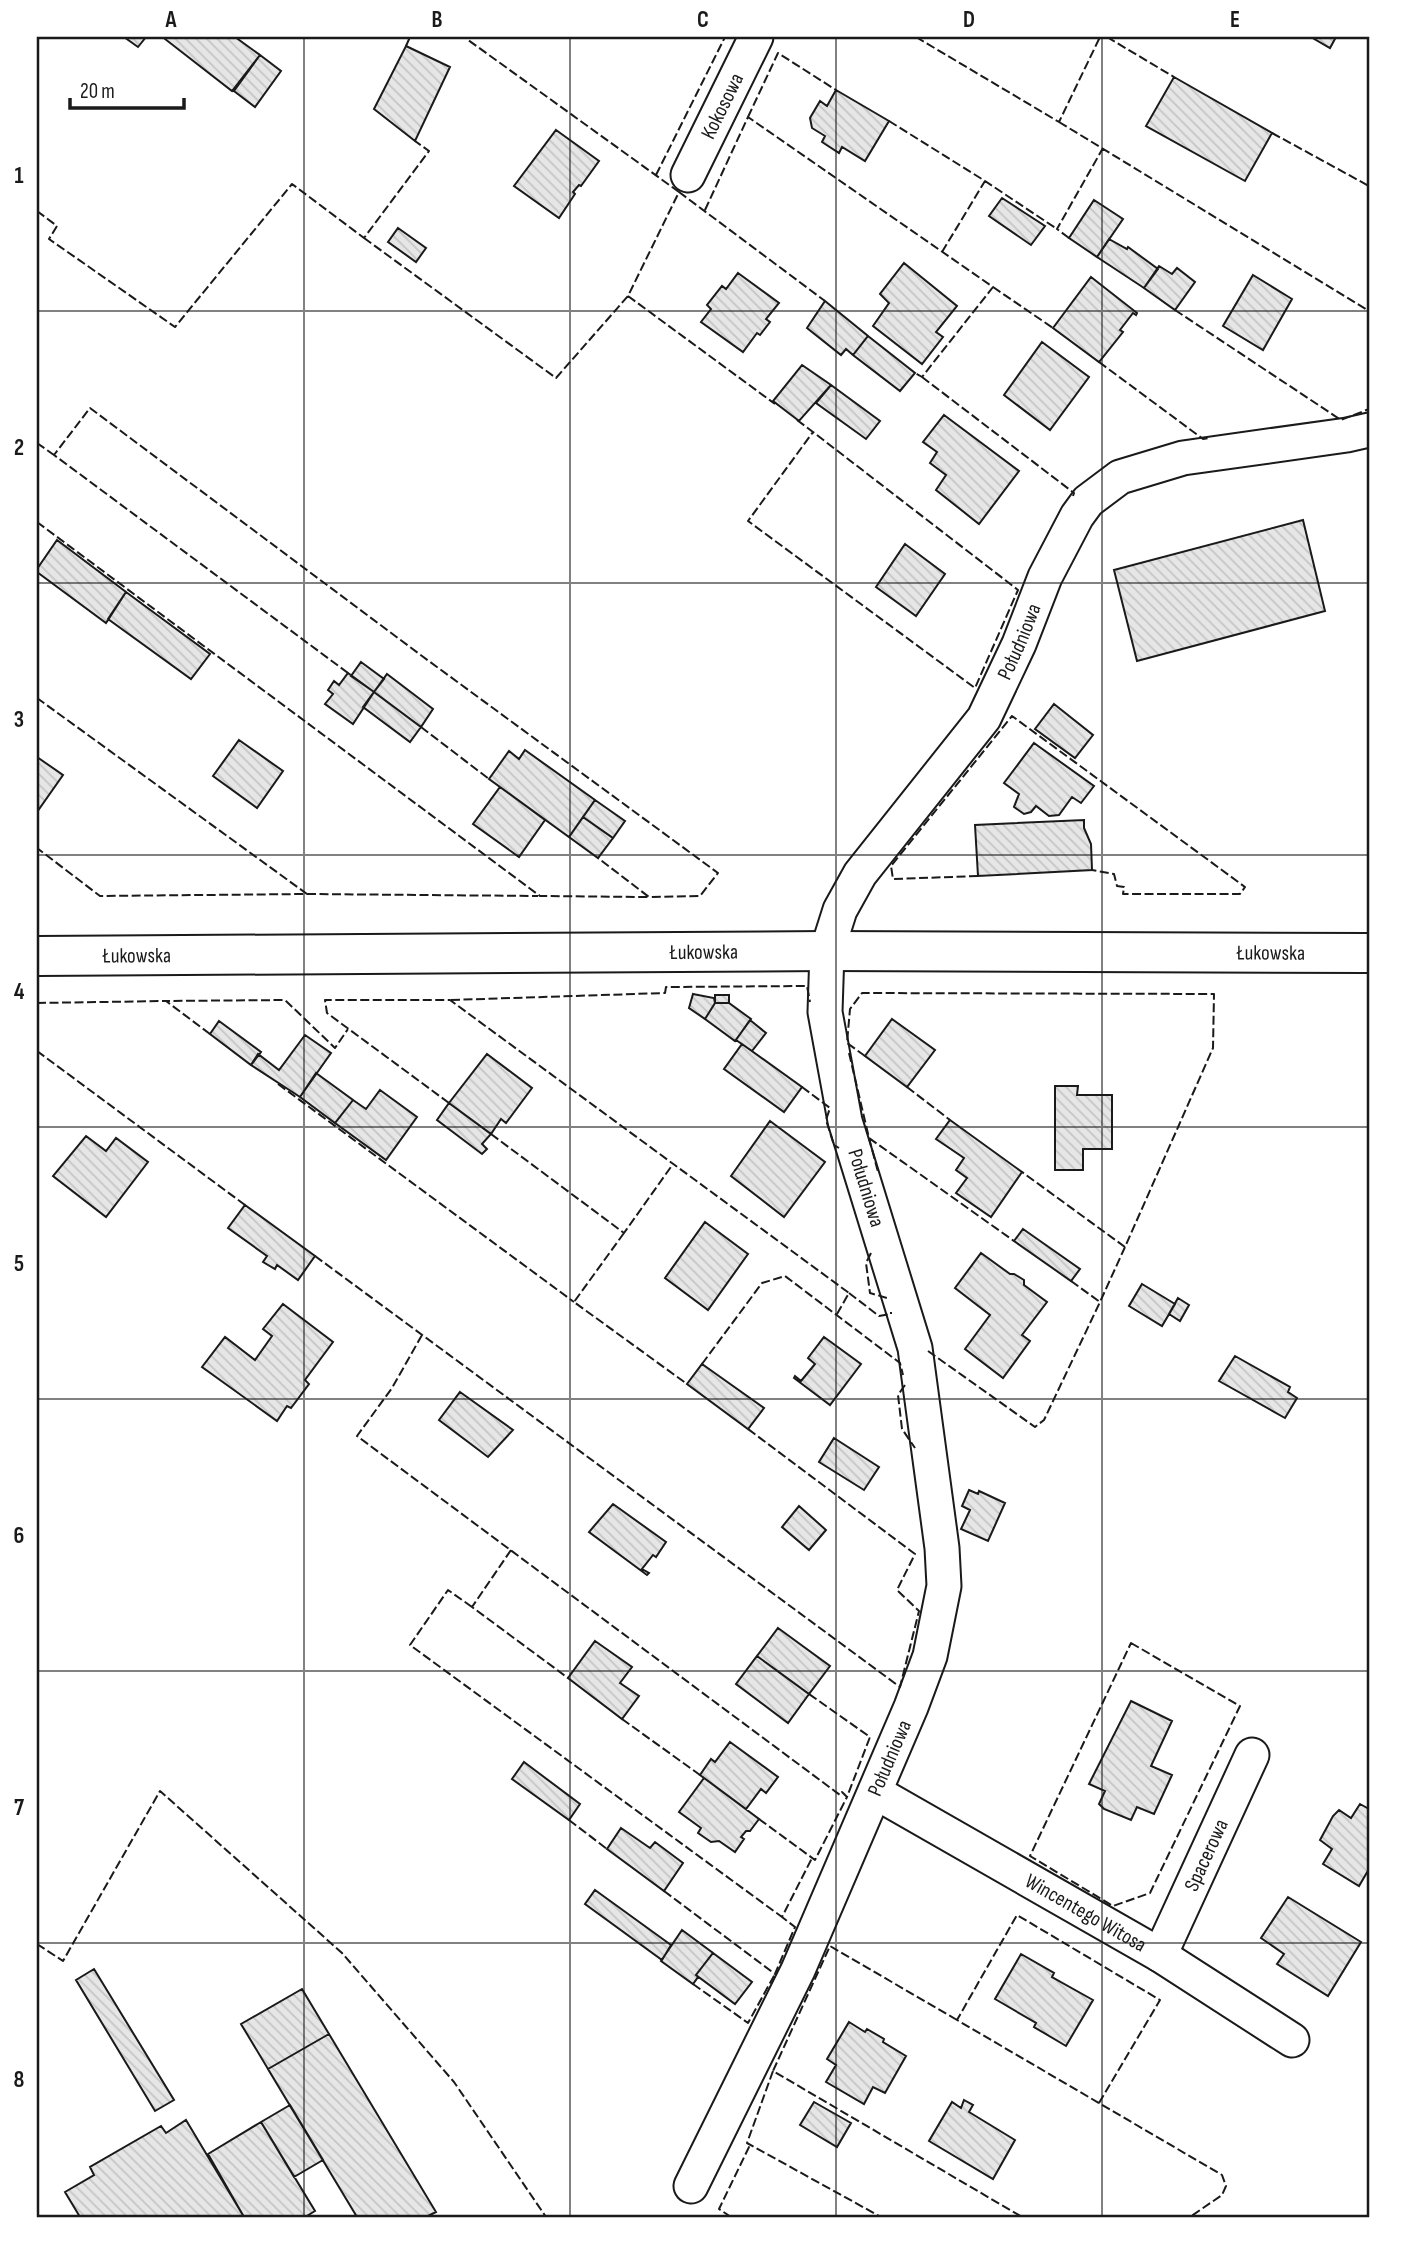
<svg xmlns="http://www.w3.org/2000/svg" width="1406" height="2254" font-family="'Sofia Sans Condensed',sans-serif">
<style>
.building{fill:url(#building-back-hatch);stroke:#1a1a1a;stroke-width:2}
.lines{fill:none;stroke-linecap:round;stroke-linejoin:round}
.street-casing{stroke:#1a1a1a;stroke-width:37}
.secondary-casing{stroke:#1a1a1a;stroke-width:42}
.street{stroke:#fff;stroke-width:33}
.secondary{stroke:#fff;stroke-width:38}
.fence{stroke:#1a1a1a;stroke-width:2;stroke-dasharray:9 3.5;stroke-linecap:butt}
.grid{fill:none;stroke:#1a1a1a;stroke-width:2;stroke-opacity:0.55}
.labels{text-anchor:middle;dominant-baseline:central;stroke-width:5;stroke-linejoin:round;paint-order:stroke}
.street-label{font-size:21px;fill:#1a1a1a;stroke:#fff}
.neatline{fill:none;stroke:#1a1a1a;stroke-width:2.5}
.grid-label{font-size:23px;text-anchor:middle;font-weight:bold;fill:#1a1a1a}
</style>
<defs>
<pattern id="building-back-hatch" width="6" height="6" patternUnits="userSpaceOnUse" patternTransform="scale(1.75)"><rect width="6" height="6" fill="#e6e6e6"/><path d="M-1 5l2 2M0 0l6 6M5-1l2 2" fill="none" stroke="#c5c5c5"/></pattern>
</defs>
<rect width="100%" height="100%" fill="#fff"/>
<path class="building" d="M 124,37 L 146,37 L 138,47 Z
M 167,37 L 235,37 L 260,55 L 232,91 L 165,39 Z
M 1311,37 L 1336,37 L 1330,48 Z
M 406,46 L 450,67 L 415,141 L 374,109 Z
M 260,55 L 281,71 L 255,107 L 234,91 Z
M 1174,77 L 1272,133 L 1245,181 L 1146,126 Z
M 836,90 L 889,121 L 865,161 L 842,147 L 839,153 L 822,142 L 825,136 L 812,128 L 810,118 L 820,101 L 827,106 Z
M 556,130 L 599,161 L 581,186 L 579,185 L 573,192 L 575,194 L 559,218 L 514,186 Z
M 1002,198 L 1045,226 L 1031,245 L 989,216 Z
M 1094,200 L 1123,219 L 1097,257 L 1069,238 Z
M 398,228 L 426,248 L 416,262 L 388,242 Z
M 1109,239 L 1127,249 L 1128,247 L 1158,269 L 1144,288 L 1097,257 Z
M 904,263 L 957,306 L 936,332 L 943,337 L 922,364 L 873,326 L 889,303 L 880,294 Z
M 1159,266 L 1172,274 L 1177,268 L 1195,282 L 1175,310 L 1144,288 Z
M 738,273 L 779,303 L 766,319 L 770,322 L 760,335 L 757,333 L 743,352 L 701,322 L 711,309 L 707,305 L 722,286 L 726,289 Z
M 1253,275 L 1292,299 L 1263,350 L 1223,326 Z
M 1091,277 L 1137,313 L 1136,315 L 1133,313 L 1120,330 L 1123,332 L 1099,362 L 1053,328 Z
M 825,301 L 868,336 L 853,355 L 846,349 L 841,355 L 807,328 Z
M 868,336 L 915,373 L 900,391 L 853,355 Z
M 1042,342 L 1089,377 L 1050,430 L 1004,395 Z
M 802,365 L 831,385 L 799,421 L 773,401 Z
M 831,385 L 880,421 L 866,439 L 816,403 Z
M 944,415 L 1019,471 L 979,524 L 936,490 L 946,475 L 930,463 L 937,452 L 923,442 Z
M 1303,520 L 1325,611 L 1137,661 L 1114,570 Z
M 57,540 L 126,592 L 106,623 L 37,572 L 37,569 Z
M 905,544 L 945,574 L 916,616 L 876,587 Z
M 126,592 L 210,654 L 191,679 L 108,619 Z
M 361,662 L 384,679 L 374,692 L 351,676 Z
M 348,673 L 374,692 L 353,724 L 325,704 L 333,694 L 328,690 L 334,681 L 339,685 Z
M 387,674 L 433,709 L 421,727 L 374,692 Z
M 374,692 L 421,727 L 410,742 L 363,707 Z
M 1054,704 L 1093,735 L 1075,758 L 1035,729 Z
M 239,740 L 283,771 L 257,808 L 213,776 Z
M 1034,743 L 1094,786 L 1081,803 L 1072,797 L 1059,815 L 1049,816 L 1036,806 L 1031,812 L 1024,814 L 1014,807 L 1019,794 L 1004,783 Z
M 525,750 L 595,800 L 569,837 L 489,779 L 509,751 L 519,759 Z
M 37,757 L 63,775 L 37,812 Z
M 500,787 L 545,820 L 519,857 L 473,824 Z
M 595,800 L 625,821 L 613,838 L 583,817 Z
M 583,817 L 613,838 L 598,858 L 569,837 Z
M 1084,820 L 1084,828 L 1091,844 L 1092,870 L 978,876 L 975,825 Z
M 693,994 L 714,998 L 715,1003 L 705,1019 L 689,1008 Z
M 715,995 L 729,995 L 729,1003 L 715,1003 Z
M 715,1003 L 729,1003 L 751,1019 L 735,1041 L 705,1019 Z
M 892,1019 L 935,1050 L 907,1087 L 865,1056 Z
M 750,1020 L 766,1033 L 752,1051 L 736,1040 Z
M 219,1021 L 261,1052 L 251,1065 L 210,1034 Z
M 305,1035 L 331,1053 L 300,1097 L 251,1065 L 258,1054 L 279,1070 Z
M 742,1044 L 802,1087 L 784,1112 L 724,1069 Z
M 487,1054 L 532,1088 L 506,1123 L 501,1119 L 491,1134 L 449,1103 Z
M 316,1073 L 353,1100 L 335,1123 L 300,1097 Z
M 1055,1086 L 1078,1086 L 1077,1095 L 1112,1095 L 1112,1149 L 1083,1149 L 1083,1170 L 1055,1170 Z
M 380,1090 L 417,1117 L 386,1160 L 335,1123 L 353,1100 L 366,1109 Z
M 449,1103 L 491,1134 L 482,1144 L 487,1149 L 482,1154 L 437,1120 Z
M 950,1120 L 1022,1172 L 991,1217 L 956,1193 L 967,1178 L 956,1170 L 964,1158 L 936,1139 Z
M 770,1121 L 825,1162 L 784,1217 L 731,1176 Z
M 86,1136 L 106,1151 L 116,1138 L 148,1162 L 106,1217 L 53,1176 Z
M 245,1205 L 315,1256 L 298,1280 L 277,1265 L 275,1269 L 263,1262 L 267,1256 L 228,1228 Z
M 705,1222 L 748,1254 L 708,1310 L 665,1278 Z
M 1023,1229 L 1080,1269 L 1071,1281 L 1014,1241 Z
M 981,1253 L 1010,1274 L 1014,1274 L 1024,1280 L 1024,1285 L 1047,1302 L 1022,1335 L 1030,1341 L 1003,1378 L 965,1349 L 990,1315 L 955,1288 Z
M 1142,1284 L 1175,1304 L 1162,1326 L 1129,1306 Z
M 1178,1298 L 1189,1305 L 1180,1321 L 1169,1314 Z
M 283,1304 L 333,1342 L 305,1380 L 309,1384 L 291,1408 L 287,1406 L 277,1421 L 202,1367 L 225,1337 L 255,1360 L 272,1336 L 263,1329 Z
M 824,1337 L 861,1364 L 830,1405 L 794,1378 L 795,1376 L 801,1381 L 815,1364 L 808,1358 Z
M 1235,1356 L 1290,1387 L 1288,1392 L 1297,1398 L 1285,1418 L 1219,1381 Z
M 702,1364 L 764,1408 L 748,1429 L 687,1384 Z
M 460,1392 L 513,1430 L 488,1457 L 439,1420 Z
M 834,1438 L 879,1467 L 864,1490 L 819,1462 Z
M 969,1490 L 978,1494 L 979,1491 L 1005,1503 L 988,1541 L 961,1529 L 970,1510 L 962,1506 Z
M 613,1504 L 666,1542 L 656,1557 L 653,1555 L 642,1569 L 649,1573 L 647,1575 L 589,1532 Z
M 799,1506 L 826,1530 L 809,1550 L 782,1527 Z
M 778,1628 L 830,1666 L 809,1694 L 757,1656 Z
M 595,1641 L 632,1667 L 620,1683 L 639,1696 L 622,1719 L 568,1678 Z
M 757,1656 L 809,1694 L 788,1723 L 736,1684 Z
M 1131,1701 L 1172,1721 L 1151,1766 L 1172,1775 L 1154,1814 L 1137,1807 L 1131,1820 L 1104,1809 L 1099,1804 L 1105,1791 L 1089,1784 Z
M 730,1742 L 778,1777 L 766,1793 L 761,1789 L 746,1809 L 700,1775 L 711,1759 L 715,1762 Z
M 524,1762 L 580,1804 L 569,1820 L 512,1779 Z
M 704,1778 L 759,1819 L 750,1831 L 746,1831 L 741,1837 L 744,1839 L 735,1852 L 719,1841 L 711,1842 L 698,1833 L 701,1828 L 679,1812 Z
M 1360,1804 L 1369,1809 L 1369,1869 L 1359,1886 L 1323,1864 L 1332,1849 L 1320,1840 L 1333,1816 L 1339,1810 L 1351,1818 Z
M 621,1828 L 650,1848 L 655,1842 L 683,1863 L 664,1891 L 607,1849 Z
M 595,1890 L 671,1945 L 662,1960 L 585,1904 Z
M 1288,1897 L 1361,1942 L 1328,1996 L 1277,1964 L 1284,1954 L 1261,1938 Z
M 682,1930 L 713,1953 L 696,1975 L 698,1977 L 693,1984 L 661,1961 Z
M 713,1953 L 752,1982 L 735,2004 L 696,1975 Z
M 1021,1954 L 1054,1973 L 1052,1977 L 1093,2000 L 1066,2046 L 1034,2027 L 1036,2023 L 995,1999 Z
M 94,1969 L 174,2100 L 155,2111 L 76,1980 Z
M 302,1989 L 329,2034 L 268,2069 L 241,2024 Z
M 849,2022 L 865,2032 L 867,2029 L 884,2039 L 883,2042 L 906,2056 L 885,2093 L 873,2087 L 864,2104 L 826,2082 L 836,2065 L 827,2059 Z
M 329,2034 L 436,2212 L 426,2217 L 357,2217 L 268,2069 Z
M 964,2100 L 973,2105 L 969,2112 L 1015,2140 L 993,2179 L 929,2141 L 952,2102 L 961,2108 Z
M 814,2102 L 851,2123 L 837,2147 L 800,2125 Z
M 290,2105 L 323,2160 L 294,2177 L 261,2122 Z
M 186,2120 L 244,2217 L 80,2217 L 65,2192 L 94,2175 L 90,2167 L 161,2126 L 166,2133 Z
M 261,2122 L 315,2211 L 305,2217 L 244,2217 L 208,2154 Z"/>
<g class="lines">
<g class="street-casing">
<g id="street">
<path id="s1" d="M 688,175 L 756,37"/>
<path id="s2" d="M 875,1792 L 1160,1955 L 1292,2040"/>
<path id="s3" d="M 1160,1955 L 1252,1755"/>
<path id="s4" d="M 691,2186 L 798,1970 L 911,1707 L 930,1656 L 944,1586 L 942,1548 L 915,1348 L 845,1121 L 825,1012 L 827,951 L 840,910 L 860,874 L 984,718 L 1019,644 L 1045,577 L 1077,516 L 1088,501 L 1120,477 L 1183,458 L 1347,435 L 1369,430"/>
</g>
</g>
<g class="secondary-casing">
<g id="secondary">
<path id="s5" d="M 37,956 L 827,951 L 1369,953"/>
</g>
</g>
<use href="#street" class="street"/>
<use href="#secondary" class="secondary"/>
<path class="fence" d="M 916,37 L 1059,122 L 1100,37
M 1107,37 L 1174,77
M 406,46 L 410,37
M 748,117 L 778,53 L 836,90
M 889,121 L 985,181 L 1057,229
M 1059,122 L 1369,311
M 1272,133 L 1369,186
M 656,175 L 725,37
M 679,192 L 825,301
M 705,210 L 748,117 L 993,287 L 922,377 L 915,373
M 37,211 L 57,226 L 49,239 L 175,327 L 292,184 L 364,238 L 429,151 L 415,141
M 364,238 L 556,378 L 628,296 L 679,192 L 464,37
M 1069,238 L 1057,229 L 1103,148
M 942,252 L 985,181
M 993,287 L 1053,328
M 628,296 L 775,404
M 1175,310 L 1341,420 L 1369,409
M 1099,362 L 1203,439 L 1209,438
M 922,377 L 1074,493 L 1073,496
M 797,420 L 813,432 L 1018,590 L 975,688 L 748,521 L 813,432
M 37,443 L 54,455
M 37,522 L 540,896 L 648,897
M 348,673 L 54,455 L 90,408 L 422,656 L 718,873 L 700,896 L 649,897 L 598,858
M 37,698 L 307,894 L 100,896 L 37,848
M 421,727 L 489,779
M 978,876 L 893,879 L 891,866 L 1012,716 L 1245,887 L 1240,894 L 1123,894 L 1124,887 L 1117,886 L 1114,874 L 1092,870
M 307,894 L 538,896
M 451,1000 L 665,993 L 666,987 L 807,986 L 810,1002
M 37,1003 L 166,1001
M 210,1034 L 166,1001 L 285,1000 L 335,1048 L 348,1029
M 37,1051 L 245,1205
M 849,1053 L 869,1138 L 1014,1241
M 865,1056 L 847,1043 L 850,1009 L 862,993 L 1214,994 L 1213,1048 L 1125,1247 L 1022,1172
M 278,1084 L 574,1302
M 802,1087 L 830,1108 L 826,1120 L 834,1145 L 839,1148
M 907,1087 L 950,1120
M 449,1103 L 327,1013 L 325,1000 L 450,1000 L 849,1293 L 837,1314
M 491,1134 L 624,1233 L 673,1164
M 869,1138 L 878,1172
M 624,1233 L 574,1302 L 687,1384
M 871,1253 L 866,1263 L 870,1293 L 887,1298
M 315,1256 L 900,1687 L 919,1611 L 897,1590 L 915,1554 L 748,1429
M 1071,1281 L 1100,1302 L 1125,1247
M 849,1293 L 879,1316 L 891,1314 L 891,1312
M 422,1335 L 392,1388 L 357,1436 L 840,1795 L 842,1792 L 847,1797 L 870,1737 L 809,1694
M 928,1351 L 1035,1427 L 1044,1420 L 1100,1302
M 702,1364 L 762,1283 L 785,1276 L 900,1363 L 903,1375
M 905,1385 L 898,1395 L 902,1429 L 915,1448
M 511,1550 L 472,1607 L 568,1678
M 472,1607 L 448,1590 L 410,1645 L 782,1917 L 812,1858
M 1131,1643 L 1240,1706 L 1150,1893 L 1113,1906 L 1030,1856 Z
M 622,1719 L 700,1775
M 759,1819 L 815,1860 L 847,1797
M 569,1820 L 607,1849
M 664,1891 L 775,1974 L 795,1927 L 782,1917
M 37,1944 L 63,1961 L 160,1791 L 342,1953 L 454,2082 L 546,2217
M 693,1984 L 748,2023 L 775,1974
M 957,2020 L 830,1946 L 773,2071 L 1022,2217
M 773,2071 L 747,2143 L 881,2217
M 1099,2103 L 1160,2000 L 1017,1915 L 957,2020 L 1222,2175 L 1226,2186 L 1222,2195 L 1190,2217
M 731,2217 L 719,2209 L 750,2145"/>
</g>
<path class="grid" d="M 304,37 L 304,2217M 570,37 L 570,2217M 836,37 L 836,2217M 1102,37 L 1102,2217M 37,311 L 1369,311M 37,583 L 1369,583M 37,855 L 1369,855M 37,1127 L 1369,1127M 37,1399 L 1369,1399M 37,1671 L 1369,1671M 37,1943 L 1369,1943"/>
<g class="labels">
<g class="street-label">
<text stroke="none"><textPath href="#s1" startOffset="77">Kokosowa</textPath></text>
<text stroke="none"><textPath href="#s4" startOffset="1670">Południowa</textPath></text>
<text stroke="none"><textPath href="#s5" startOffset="667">Łukowska</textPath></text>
<text stroke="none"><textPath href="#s5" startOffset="1234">Łukowska</textPath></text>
<text stroke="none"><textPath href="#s5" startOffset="100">Łukowska</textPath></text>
<text transform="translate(866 1188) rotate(73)">Południowa</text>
<text stroke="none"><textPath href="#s4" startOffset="472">Południowa</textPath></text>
<text stroke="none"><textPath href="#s3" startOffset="110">Spacerowa</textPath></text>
<text stroke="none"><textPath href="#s2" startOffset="243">Wincentego Witosa</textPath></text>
</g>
</g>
<rect width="1406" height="2254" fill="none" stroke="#ffffff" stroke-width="77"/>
<path d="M70 98v10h114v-10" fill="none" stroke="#1a1a1a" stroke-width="3.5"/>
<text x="80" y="98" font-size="21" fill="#1a1a1a" stroke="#ffffff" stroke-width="5" paint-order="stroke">20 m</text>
<rect x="38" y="38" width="1330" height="2178" class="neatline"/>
<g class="grid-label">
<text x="171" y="27">A</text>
<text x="437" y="27">B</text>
<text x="703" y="27">C</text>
<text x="969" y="27">D</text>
<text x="1235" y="27">E</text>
<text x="19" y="183">1</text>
<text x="19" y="455">2</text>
<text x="19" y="727">3</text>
<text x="19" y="999">4</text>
<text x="19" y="1271">5</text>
<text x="19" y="1543">6</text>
<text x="19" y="1815">7</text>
<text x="19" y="2087">8</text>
</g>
</svg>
